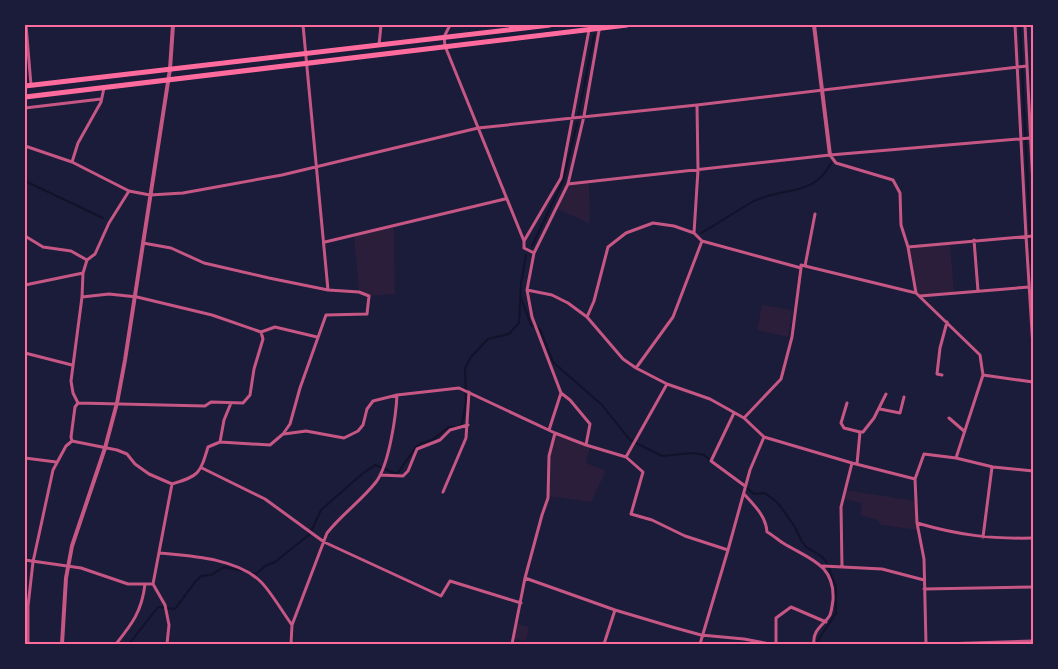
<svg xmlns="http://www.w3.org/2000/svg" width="1058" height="669" font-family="'IBM Plex Sans',sans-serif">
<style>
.green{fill:#2a1e3b}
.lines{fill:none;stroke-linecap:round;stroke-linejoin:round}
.stream{stroke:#12122b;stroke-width:2}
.minor{stroke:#c65784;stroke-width:3}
.tertiary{stroke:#c65784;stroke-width:4}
.trunk{stroke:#ff6b9d;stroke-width:5}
.neatline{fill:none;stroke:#ff6b9d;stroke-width:2}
</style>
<rect width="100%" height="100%" fill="#1b1b3a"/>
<path class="green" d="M 589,182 L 590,221 L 589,223 L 555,208 L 568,184 Z
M 394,226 L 395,294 L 369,296 L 359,292 L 354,235 Z
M 950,243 L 954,294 L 919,297 L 916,293 L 908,247 Z
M 762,305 L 792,310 L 788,337 L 757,330 Z
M 555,433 L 590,446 L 586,463 L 606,471 L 591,502 L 548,496 L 549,456 Z
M 845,490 L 916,501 L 918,530 L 881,525 L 877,520 L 860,515 L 862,503 L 843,499 Z
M 516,623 L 529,627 L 526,641 L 513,638 Z"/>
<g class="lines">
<path class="stream" d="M 1020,25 L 1033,294
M 578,117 L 594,35
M 25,181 L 103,218
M 701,233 C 719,223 736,211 754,201 C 783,187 814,197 831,163
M 532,246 L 563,181 L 577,123
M 521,298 L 531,325 L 540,329 L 553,362 L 602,405 L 630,440 L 662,456 L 693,453 L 704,455 L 710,460
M 746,487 L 754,494 L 765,493 L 778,503 L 795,527 L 801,540 L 806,547 L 821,556 L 826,561 L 836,587
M 253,573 L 256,574 L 265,566 L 275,562 L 310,534 L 321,510 L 362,474 L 375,465 L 397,474 L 416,447 L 422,443 L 432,440 L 449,427 L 458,427 L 462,424 L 466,401 L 465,368 L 471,357 L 488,339 L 509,334 L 519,323 L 521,284 L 526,255
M 129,644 L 158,607 L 175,609 L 195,582 L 201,576 L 211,575 L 224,567 L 243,571
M 818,644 L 817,642 L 836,613 L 836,587"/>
<path class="minor" d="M 26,25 L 31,85
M 303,25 L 328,290
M 450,25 L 444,37 L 445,46 L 524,241 L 524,248 L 534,253
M 1015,25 L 1026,236 L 1033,347
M 1025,25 L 1033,186
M 379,45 L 381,25
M 25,108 L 101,99
M 25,146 L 72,162 L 129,191 L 150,195 L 183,193 L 282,175 L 478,128 L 697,105 L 1027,66
M 72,162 L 78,143 L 101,102 L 104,88
M 568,184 L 830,155
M 694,233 L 702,241
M 25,236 L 43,247 L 71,251 L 87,260
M 974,240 L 978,291
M 524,241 L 561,178 L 589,30 L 591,25
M 325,242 L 505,199
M 908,247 L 1033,236
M 805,266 L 815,214
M 25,285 L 83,273
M 527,290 L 552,295 L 568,303 L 587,317 L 623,359 L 636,368 L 667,384 L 710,399 L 744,418 L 764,437 L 852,463 L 915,479
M 916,293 L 908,247 L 901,225 L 900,193 L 893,180 L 836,163 L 830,155 L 1030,138
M 920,296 L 1029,287
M 82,297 L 109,294 L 137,297 L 212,315 L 261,332 L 275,327 L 317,337
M 587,317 L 594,301 L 608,247 L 626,233 L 653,223 L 674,226 L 694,233 L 698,170 L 697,105
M 25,353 L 72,365
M 636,368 L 673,317 L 702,241 L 801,268 L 801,265 L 916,293 L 980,355 L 983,375 L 956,458
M 942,375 L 937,374 L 940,348 L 947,322
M 983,375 L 1033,382
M 667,384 L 626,457 L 643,472 L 631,514 L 652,520 L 685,536 L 728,550
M 561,393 L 570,400 L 590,424 L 586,445
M 78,403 L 205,406 L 211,402 L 243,403 L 250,395 L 254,369 L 263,339 L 261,332
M 78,403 L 73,393 L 71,381 L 82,297 L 83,273 L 87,260 L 95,254 L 109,223 L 129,191
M 847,403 L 841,423 L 844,428 L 860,432 L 857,464
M 880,409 L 900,413 L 904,397
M 734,413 L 711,461 L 745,486
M 744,418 L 781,379 L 792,337 L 801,268
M 949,418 L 964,431
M 549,430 L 561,393 L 532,317 L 527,290 L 534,253 L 568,184 L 584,116 L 600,25
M 860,432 L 863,432 L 874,418 L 886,394
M 284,434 L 306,431 L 344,438 L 358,431 L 363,425 L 367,409 L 373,401 L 397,395 L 459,388 L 555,433 L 586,445 L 626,457
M 72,441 L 71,437 L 75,407 L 78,403
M 220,442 L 224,420 L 231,403
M 25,458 L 56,462
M 202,468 L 265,499 L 324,542 L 441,596 L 450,581 L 521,603
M 380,475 L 403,476 L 408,471 L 417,449 L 440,440 L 450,430 L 468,425
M 443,492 L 466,438 L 469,392
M 744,494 C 754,505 766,516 767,532 C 773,535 778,540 783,543 C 809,559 835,564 833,600 C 832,605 832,610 830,615 C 824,625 812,630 814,644
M 917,523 C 958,535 990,539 1033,538
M 983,537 L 992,467
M 159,553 C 190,556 236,558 260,581 C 270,590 283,613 292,625
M 25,560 L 81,568 L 128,584 L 153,584
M 823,566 L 882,569 L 924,580
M 842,567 L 841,507 L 852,463
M 525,578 L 615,610 L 672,627 L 701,635 L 744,639 L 770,644
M 924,589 L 1033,587
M 28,644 L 28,606 L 33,562 L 53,470 L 66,446 L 72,441 L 117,450 L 127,454 L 135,464 L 149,474 L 172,484 C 199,476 200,474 208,447 L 220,442 L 270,445 L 283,434 L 290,424 L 300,388 L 326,315 L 367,314 L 369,296 L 359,292 L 328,290 L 269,278 L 204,263 L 171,248 L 143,243
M 116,644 C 132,624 142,611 145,584
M 167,644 L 169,625 L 165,605 L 153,584 L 172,484
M 291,644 L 292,625 L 327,533 C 342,514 362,500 376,482 C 389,465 396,416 397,395
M 512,644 L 525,578 L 542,515 L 548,498 L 549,456 L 555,433
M 604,644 L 615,610
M 700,644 L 728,550 L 750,470 L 764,437
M 776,644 L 776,618 L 791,607 L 826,622
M 926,644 L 924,559 L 917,523 L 915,479 L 924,454 L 956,458 L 993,467 L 1033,471
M 942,644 L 1033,641"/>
<path class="tertiary" d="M 814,25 L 830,155
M 1030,138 L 1033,138
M 62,644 L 66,578 L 72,546 L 105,448 L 117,403 L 125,360 L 170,69 L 173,25"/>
<path class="trunk" d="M 25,86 L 550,25
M 25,97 L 627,25"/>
</g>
<rect width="1058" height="669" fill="none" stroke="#1b1b3a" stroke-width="52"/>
<rect x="26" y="26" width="1006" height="617" class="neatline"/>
</svg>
